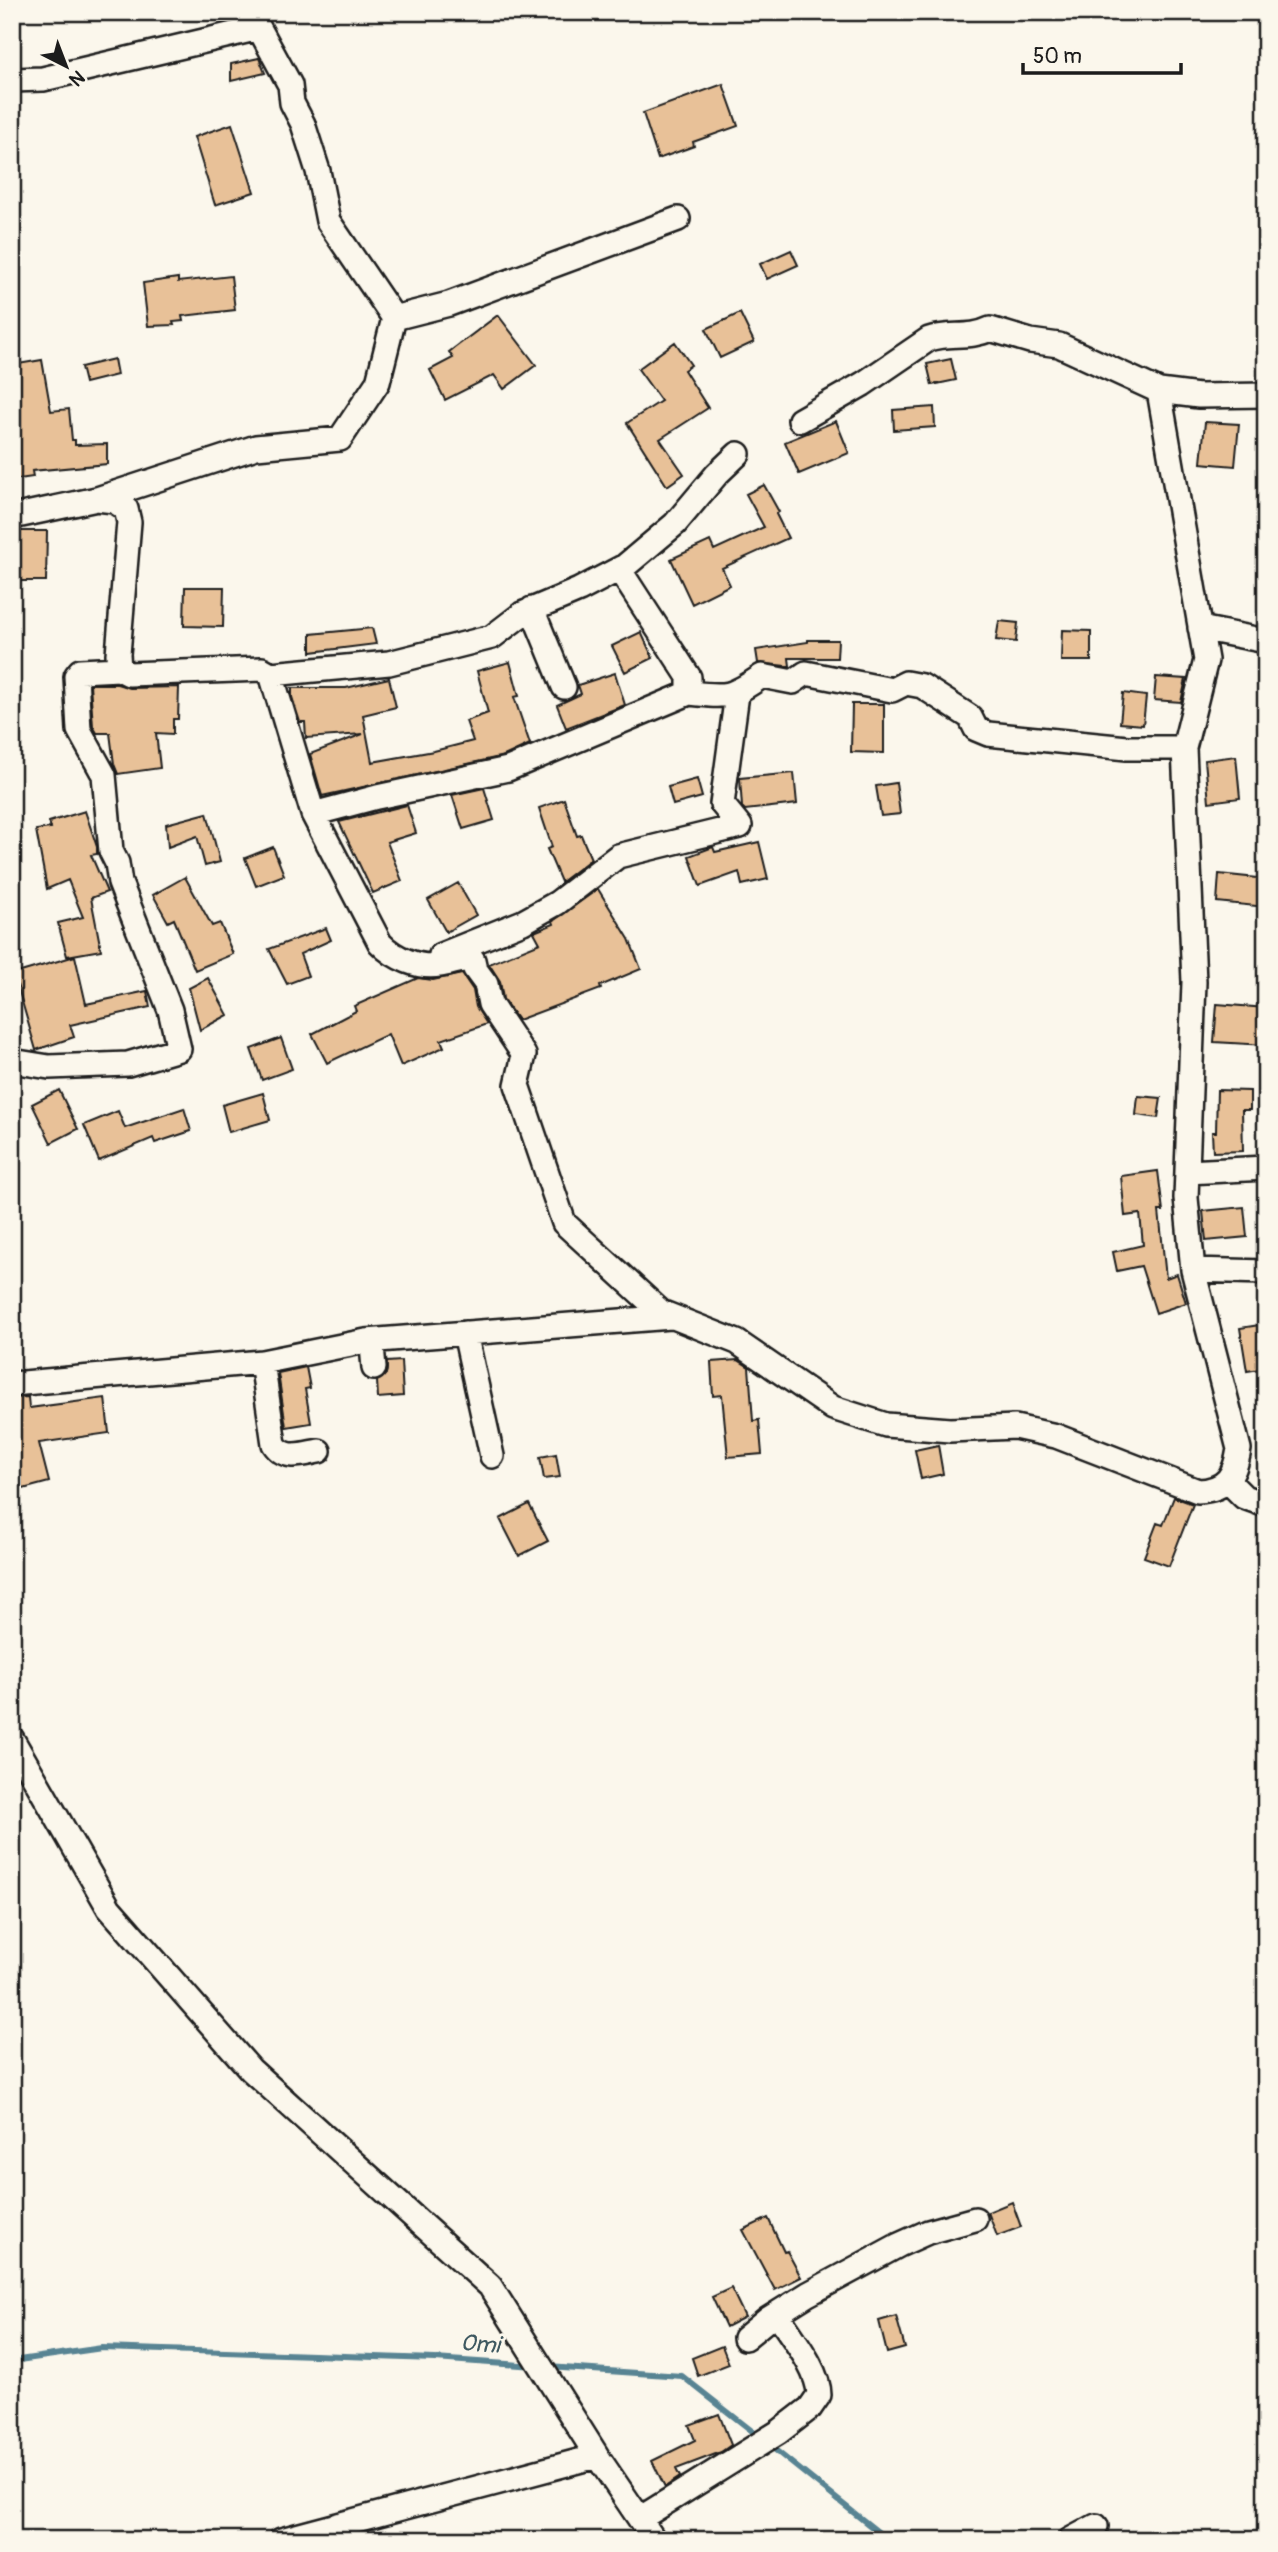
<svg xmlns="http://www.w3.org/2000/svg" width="1278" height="2552" font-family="Pangolin,sans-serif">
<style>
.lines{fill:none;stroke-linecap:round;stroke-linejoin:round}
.stream{stroke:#598493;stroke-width:6}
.building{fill:#e8c198;stroke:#1c1c1c;stroke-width:2}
.minor-casing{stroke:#1c1c1c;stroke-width:28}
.minor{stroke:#fbf7ec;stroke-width:23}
.labels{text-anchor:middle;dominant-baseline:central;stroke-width:6;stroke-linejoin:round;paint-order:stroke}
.water-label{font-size:23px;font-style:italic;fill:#3f5961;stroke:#fbf7ec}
</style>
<rect width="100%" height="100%" fill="#fbf7ec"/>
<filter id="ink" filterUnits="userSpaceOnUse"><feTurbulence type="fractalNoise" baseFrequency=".0143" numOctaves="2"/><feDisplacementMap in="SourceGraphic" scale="14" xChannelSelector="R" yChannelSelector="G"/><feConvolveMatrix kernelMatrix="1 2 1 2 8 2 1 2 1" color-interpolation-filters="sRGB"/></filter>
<g filter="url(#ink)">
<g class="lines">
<path class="stream" d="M 12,2361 L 102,2348 L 435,2359 L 534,2366
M 548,2367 L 682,2376 L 761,2438
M 769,2445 L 888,2540"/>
</g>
<path class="building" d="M 259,58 L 265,73 L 231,81 L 231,64 Z
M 723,84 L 738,126 L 693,142 L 694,146 L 658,159 L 643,113 Z
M 232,124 L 254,192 L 215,205 L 194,137 Z
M 791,250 L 798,265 L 767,279 L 760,264 Z
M 231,276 L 235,310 L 182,316 L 183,321 L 173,322 L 174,325 L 148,326 L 143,283 L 178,278 L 178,282 Z
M 740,313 L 754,342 L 720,358 L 706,329 Z
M 498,315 L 536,365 L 504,389 L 494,375 L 445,400 L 430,370 L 453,358 L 449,352 Z
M 675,342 L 691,365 L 684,370 L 708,408 L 660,439 L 684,474 L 667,486 L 627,423 L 661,401 L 638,369 Z
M 114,359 L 117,375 L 85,383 L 81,367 Z
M 951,359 L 956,380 L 932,385 L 927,364 Z
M 42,360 L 51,411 L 69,409 L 72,440 L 75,440 L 75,445 L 107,444 L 107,464 L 32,471 L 33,477 L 12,480 L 12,365 Z
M 934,407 L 935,427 L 894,430 L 893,410 Z
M 836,421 L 849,453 L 799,474 L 785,442 Z
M 1205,422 L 1239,424 L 1235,466 L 1201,463 Z
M 764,485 L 779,512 L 776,514 L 788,538 L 722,568 L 730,585 L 692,604 L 671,559 L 710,541 L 714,550 L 764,527 L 746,494 Z
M 15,531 L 47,531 L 46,581 L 15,581 Z
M 185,587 L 224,587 L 223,627 L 184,626 Z
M 999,621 L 1018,623 L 1016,642 L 996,640 Z
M 372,628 L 376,644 L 311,652 L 311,634 Z
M 1062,630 L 1091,631 L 1091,661 L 1061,661 Z
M 641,632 L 653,658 L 625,672 L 612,646 Z
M 808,640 L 838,640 L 837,658 L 789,658 L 790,666 L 786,666 L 758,663 L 756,650 L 808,642 Z
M 510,662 L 519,696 L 514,697 L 530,744 L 504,756 L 322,796 L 310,754 L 363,734 L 306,738 L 305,722 L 300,722 L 292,697 L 292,688 L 346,688 L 389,678 L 396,707 L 363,715 L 372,762 L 434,751 L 473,741 L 466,721 L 488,713 L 477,671 Z
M 615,673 L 625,705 L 566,728 L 557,705 L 581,694 L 578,685 Z
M 1156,677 L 1186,679 L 1181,702 L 1154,700 Z
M 90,684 L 117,684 L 130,688 L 179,687 L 178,719 L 173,719 L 173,734 L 156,733 L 160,768 L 118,774 L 114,764 L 110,733 L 97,733 L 93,726 Z
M 1123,693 L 1146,696 L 1143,725 L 1120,723 Z
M 852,704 L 884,704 L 884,753 L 851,752 Z
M 1236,756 L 1240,798 L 1209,802 L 1205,760 Z
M 794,773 L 797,804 L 745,810 L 742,807 L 740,778 Z
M 697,779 L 702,797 L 673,805 L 668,787 Z
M 896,783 L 900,814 L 881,816 L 876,786 Z
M 484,788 L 494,820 L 463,829 L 452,795 Z
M 564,799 L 577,836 L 581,835 L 591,859 L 561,882 L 547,849 L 552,847 L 539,808 Z
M 407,805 L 416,833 L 387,842 L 402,881 L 373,893 L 339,822 Z
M 85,811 L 97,847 L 97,854 L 91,855 L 107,892 L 91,898 L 101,950 L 67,956 L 58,923 L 83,917 L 68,880 L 47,889 L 36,830 L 51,828 L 49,822 Z
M 207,813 L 220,862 L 205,866 L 197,836 L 168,847 L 166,824 Z
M 759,842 L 768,879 L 742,885 L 739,872 L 700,886 L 689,856 L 713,847 L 715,852 Z
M 273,847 L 284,875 L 256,886 L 245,858 Z
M 1219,874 L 1266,879 L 1266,907 L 1217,902 Z
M 185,877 L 212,926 L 220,923 L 233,954 L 195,970 L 174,919 L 168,922 L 153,895 Z
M 458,883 L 476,915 L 446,932 L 428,900 Z
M 598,889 L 629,939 L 641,969 L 600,986 L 601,989 L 518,1020 L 503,999 L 500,981 L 489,964 L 540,943 L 534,932 L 554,924 L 553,921 Z
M 326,928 L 331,940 L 300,954 L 308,976 L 287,984 L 269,949 Z
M 75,956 L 86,1004 L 147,991 L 150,1007 L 70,1025 L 74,1037 L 36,1050 L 14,974 Z
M 462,974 L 473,990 L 476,1007 L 487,1024 L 441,1040 L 444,1047 L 401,1066 L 388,1034 L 327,1063 L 312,1034 L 356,1011 L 354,1006 L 418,978 L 433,980 Z
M 208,978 L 228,1015 L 200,1030 L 189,988 Z
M 1217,1004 L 1266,1008 L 1266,1045 L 1214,1042 Z
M 281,1038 L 292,1069 L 262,1080 L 251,1049 Z
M 59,1090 L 78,1129 L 51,1143 L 32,1104 Z
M 1217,1090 L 1250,1091 L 1250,1110 L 1242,1110 L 1243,1151 L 1213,1152 L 1212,1132 L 1216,1132 Z
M 263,1093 L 270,1120 L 229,1132 L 222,1105 Z
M 1138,1096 L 1161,1098 L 1158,1118 L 1136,1115 Z
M 184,1108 L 191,1131 L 155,1143 L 153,1138 L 99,1161 L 84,1125 L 118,1111 L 125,1128 Z
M 1158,1171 L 1163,1211 L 1159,1211 L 1166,1278 L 1177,1274 L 1186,1303 L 1156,1313 L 1141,1266 L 1117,1271 L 1113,1252 L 1143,1245 L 1140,1214 L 1125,1216 L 1121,1176 Z
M 1244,1207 L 1247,1237 L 1206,1241 L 1203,1211 Z
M 1266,1324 L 1266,1368 L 1247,1371 L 1240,1328 Z
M 738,1360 L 749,1367 L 753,1421 L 759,1420 L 762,1454 L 728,1457 L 722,1395 L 713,1396 L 711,1362 Z
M 401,1361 L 403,1396 L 378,1398 L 377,1381 L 386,1374 L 387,1362 Z
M 306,1367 L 310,1388 L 305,1389 L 311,1423 L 286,1427 L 278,1373 Z
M 28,1397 L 29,1408 L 105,1398 L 109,1433 L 39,1443 L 49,1482 L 12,1492 L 12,1398 Z
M 938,1445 L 943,1474 L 921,1479 L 915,1450 Z
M 556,1454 L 560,1477 L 544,1479 L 540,1457 Z
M 1174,1497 L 1193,1504 L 1169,1566 L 1144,1557 L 1157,1523 L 1163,1525 Z
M 529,1504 L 548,1541 L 519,1556 L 500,1519 Z
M 1012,2202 L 1021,2227 L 997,2236 L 988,2212 Z
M 768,2218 L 784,2252 L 787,2251 L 801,2277 L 775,2290 L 743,2230 Z
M 731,2288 L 745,2317 L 726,2327 L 712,2297 Z
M 896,2316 L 905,2348 L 887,2353 L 879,2321 Z
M 722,2346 L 729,2364 L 698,2376 L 692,2358 Z
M 719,2414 L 731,2445 L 721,2452 L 676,2469 L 680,2477 L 665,2487 L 652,2461 L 695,2440 L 689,2425 Z"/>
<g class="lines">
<g class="minor-casing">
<path id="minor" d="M 242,12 L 259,28 L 290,85 L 292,103 L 303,124 L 318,171 L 328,221 L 394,318
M 12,80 L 43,79 L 259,28
M 1159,391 L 1206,660 L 1184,748
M 800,420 L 863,384 L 929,339 C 949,332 970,339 990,329 L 1030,341 L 1059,345 L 1159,391 L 1199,396 L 1266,395
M 97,499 L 256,447 L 340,439 L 378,382 L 394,318 L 449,304 L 678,219
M 12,517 L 97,499 L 114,501 L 126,509 L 129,522 L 118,654 L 119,669
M 532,609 L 564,687
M 1200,628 L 1266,641
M 271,674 L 313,814 L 380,943 C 394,958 419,969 440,965 C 452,964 460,958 473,960 L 475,969 L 486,984 L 490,1004 L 524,1055 L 517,1085 L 564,1223 L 661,1312 L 737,1342 L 833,1408 L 886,1425 L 950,1430 L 1015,1427 L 1056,1436 L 1198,1491 C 1227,1490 1235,1475 1239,1449 L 1193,1270 L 1186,1198 L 1194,982 L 1184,748 L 1127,748 L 988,734 L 976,729 L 970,717 L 922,686 L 906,683 L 892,690 L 806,673 L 793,682 L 762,676 C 730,698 727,697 689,693 L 689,677 L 619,569
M 313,814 L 377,797 L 508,769 L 689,693
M 441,955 L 523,922 L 557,903 L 618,856 L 740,826 L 722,804 L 737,694
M 12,1061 L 49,1067 L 128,1064 L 179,1049 L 170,1010 L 120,883 L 117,863 L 111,851 L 104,775 L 79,730 L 76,676 L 80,671 L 119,669 L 129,674 L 262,669 L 271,674 L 389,663 L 492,637 L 522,614 L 579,590 L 625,566 L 675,524 L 717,474 L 738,454
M 1187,1172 L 1266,1168
M 1193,1270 L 1266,1272
M 465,1333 L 492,1456
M 366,1341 L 671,1317
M 262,1362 L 274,1444 C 285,1461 302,1454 319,1451
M 12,1384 L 262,1362 L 366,1341 L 372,1346 L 374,1368
M 1228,1481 L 1244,1497 L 1266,1505
M 12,1739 L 109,1908 L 251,2070 L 490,2286 L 597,2456 L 654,2540
M 745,2338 L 768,2319 L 808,2294 L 899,2245 L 928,2232 L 975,2219
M 641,2518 L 779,2432 L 810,2408 L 819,2395 C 819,2370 791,2336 777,2314
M 281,2540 L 597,2456
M 1070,2540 L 1096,2526"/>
</g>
<use href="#minor" class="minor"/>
</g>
</g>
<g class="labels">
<g class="water-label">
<text transform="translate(480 2344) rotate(4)">Omi</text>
</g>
</g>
<rect width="1278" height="2552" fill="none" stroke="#fbf7ec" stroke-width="42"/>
<rect x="21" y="21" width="1236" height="2510" fill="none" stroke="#1c1c1c" stroke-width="2.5" filter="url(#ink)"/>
<g transform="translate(66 66) rotate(138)" stroke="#fbf7ec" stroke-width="5" paint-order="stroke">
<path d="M0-5L12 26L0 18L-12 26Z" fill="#1c1c1c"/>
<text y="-10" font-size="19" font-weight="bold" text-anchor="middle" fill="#1c1c1c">N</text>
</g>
<path d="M1023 63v10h158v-10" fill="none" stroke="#1c1c1c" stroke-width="3.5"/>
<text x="1033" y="63" font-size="21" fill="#1c1c1c" stroke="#fbf7ec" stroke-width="5" paint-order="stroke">50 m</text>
</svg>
